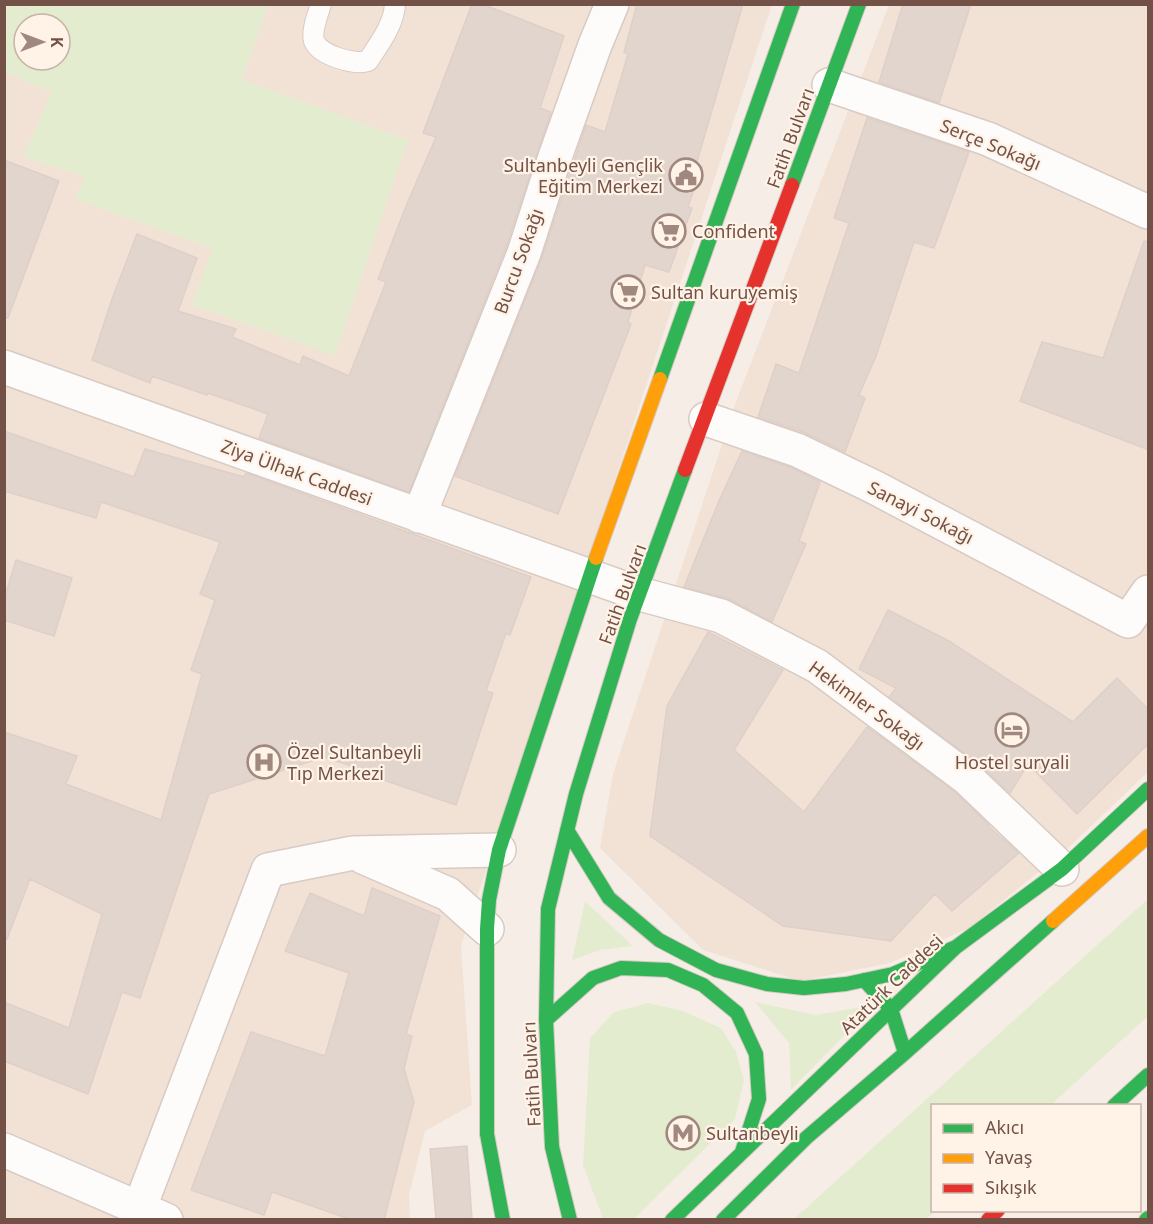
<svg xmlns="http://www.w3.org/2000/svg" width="1153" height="1224" font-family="'Noto Sans',sans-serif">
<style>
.residential{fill:#f2e2d5;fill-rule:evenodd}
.green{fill:#e4ecd0;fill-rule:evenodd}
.building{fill:#e2d5cd;stroke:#ded0c8;stroke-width:1.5}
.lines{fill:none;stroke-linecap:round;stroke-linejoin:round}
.lane-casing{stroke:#d7cbc4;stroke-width:22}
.street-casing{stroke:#d7cbc4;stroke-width:36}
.fast-casing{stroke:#d6c9c3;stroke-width:16}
.slow-casing{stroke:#d6c9c3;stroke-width:16}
.jam-casing{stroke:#d6c9c3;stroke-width:16}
.lane{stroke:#fefcfb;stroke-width:20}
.street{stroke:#fefcfb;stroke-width:33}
.fast{stroke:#30b455;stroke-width:14}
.slow{stroke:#ff9f0a;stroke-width:14}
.jam{stroke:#e5322d;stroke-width:14}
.labels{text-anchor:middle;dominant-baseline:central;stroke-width:4.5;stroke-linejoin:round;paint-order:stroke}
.street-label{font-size:18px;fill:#735147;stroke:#fff2e6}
.poi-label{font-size:18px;fill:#735147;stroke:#fff2e6;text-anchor:start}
</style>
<rect width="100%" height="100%" fill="#f6eee6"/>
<path class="residential" d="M 8,4 L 772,5 L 461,946 L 472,1105 L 425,1131 L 409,1196 L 410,1219 L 5,1219 L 4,14 ZM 24,24 L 60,24 L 60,60 L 24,60 Z
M 889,5 L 1148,5 L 1148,772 L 1065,851 L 969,928 L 890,963 L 800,981 L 703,950 L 600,848 L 613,774 L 737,399 Z"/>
<path class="green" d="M 8,5 L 268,5 L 242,80 L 408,140 L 335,355 L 192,305 L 213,249 L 75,199 L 85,176 L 23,157 L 52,92 L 5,72 L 5,14 ZM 24,24 L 60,24 L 60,60 L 24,60 Z
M 1148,899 L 1148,1016 L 1051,1105 L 932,1106 L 932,1210 L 936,1211 L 926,1219 L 794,1219 Z
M 585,901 L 633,946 L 600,950 L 572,960 Z
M 755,1002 L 816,1015 L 874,1005 L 791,1090 L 789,1043 Z
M 648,1003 L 683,1011 L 721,1028 L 736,1052 L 744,1080 L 735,1119 L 634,1219 L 603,1219 L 583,1165 L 590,1038 L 614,1012 Z"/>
<path class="building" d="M 472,4 L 482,4 L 564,36 L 540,108 L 551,112 L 506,247 L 409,492 L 259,438 L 268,414 L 208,393 L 207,395 L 152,376 L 150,383 L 92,360 L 112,299 L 137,234 L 197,258 L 178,311 L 236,329 L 232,337 L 300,365 L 303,356 L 349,376 L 386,282 L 378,279 L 406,206 L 436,137 L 423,133 Z
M 637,4 L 743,4 L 696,165 L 702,167 L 688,207 L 692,208 L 669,272 L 645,265 L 628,322 L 631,324 L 558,514 L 455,476 L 541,260 L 586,125 L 605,132 L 628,54 L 624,52 Z
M 903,4 L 971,4 L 939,103 L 879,82 Z
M 867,118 L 969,152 L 934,248 L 914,242 L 876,356 L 859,395 L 865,398 L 845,452 L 803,432 L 758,417 L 776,364 L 799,373 L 849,223 L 834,218 Z
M 4,160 L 59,181 L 8,318 L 4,318 Z
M 1144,241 L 1149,242 L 1149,450 L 1020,401 L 1042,342 L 1103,358 Z
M 4,431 L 134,477 L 145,449 L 244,477 L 246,473 L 531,577 L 510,635 L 506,633 L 486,691 L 493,693 L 456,805 L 372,776 L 373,773 L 324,757 L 209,794 L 140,998 L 122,992 L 88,1094 L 4,1061 L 4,1002 L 69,1028 L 102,914 L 30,879 L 7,939 L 4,938 L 4,732 L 77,756 L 66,784 L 161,820 L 202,674 L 191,670 L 215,600 L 200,594 L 220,542 L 101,502 L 96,518 L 4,491 Z
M 742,451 L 790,467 L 820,482 L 799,541 L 806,544 L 772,622 L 729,599 L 684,587 L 719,501 Z
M 16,560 L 72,578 L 54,636 L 4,620 L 4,599 Z
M 888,610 L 949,641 L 1073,722 L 1117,678 L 1149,710 L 1149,743 L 1077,814 L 1028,764 L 1010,793 L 978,763 L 889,697 L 896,688 L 859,669 Z
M 708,632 L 783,670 L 734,750 L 804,812 L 867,727 L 955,792 L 989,825 L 988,826 L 1019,853 L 952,911 L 935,894 L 891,941 L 783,926 L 650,836 L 667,706 Z
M 372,888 L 440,916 L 406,1034 L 412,1036 L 404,1069 L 414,1102 L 384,1220 L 352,1220 L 272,1192 L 264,1215 L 191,1190 L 251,1032 L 325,1056 L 349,973 L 285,951 L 310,893 L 364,916 Z
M 467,1146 L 472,1220 L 436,1220 L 430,1149 Z"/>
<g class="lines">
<g class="lane-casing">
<path id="lane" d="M 321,4 C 318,14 311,31 314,41 C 320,56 355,65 368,61 C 379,44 394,25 395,4"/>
</g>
<g class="street-casing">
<path id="street" d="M 829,85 L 988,139 L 1148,212
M 4,367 L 640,594 L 721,616 L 817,666 L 967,778 L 1062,869
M 706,419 L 797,450 L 874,487 L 1128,621 L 1148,592
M 419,516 L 524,253 L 555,157 L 595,45 L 612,4
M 363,857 L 448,894 L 487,929
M 4,1150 L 166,1220
M 135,1220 L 268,870 L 353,853 L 499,850"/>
</g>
<g class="fast-casing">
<path id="fast" d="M 792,185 L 859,4
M 660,379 L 793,4
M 567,830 L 609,898 L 659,940 L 716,970 L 767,984 L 804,988 L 846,984 L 893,974 L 956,947
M 864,980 L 891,1009 L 905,1053
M 546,1020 L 593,978 L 621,968 L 668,970 L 703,985 L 737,1013 L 756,1054 L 759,1099 L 742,1152
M 1114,1106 L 1148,1075
M 503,1220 L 487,1134 L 487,929 L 489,900 L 499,850 L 596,558
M 570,1220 L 552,1147 L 546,1020 L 548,909 L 576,794 L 630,619 L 685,470
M 672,1220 L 956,947 L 1062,869 L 1148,789
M 723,1220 L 806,1138 L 905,1053 L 1053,921
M 1146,1220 L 1148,1218"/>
</g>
<g class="slow-casing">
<path id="slow" d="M 596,558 L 660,379
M 1053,921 L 1148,836"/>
</g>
<g class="jam-casing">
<path id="jam" d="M 685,470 L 792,185
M 988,1220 L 998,1210"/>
</g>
<use href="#lane" class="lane"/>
<use href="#street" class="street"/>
<use href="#fast" class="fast"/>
<use href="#slow" class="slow"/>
<use href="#jam" class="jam"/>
</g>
<defs>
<g id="civic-ring" transform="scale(1.725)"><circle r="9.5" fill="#fff2e6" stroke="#a1887f" stroke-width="1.5"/><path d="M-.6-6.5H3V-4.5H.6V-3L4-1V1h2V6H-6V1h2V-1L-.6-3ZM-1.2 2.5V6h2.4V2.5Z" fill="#a1887f"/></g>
<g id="supermarket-ring" transform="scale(1.725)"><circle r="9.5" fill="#fff2e6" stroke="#a1887f" stroke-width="1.5"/><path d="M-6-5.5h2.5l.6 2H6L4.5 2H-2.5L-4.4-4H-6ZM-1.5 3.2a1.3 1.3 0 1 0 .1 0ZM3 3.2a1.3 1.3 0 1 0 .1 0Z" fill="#a1887f"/></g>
<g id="hotel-ring" transform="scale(1.725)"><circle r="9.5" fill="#fff2e6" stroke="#a1887f" stroke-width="1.5"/><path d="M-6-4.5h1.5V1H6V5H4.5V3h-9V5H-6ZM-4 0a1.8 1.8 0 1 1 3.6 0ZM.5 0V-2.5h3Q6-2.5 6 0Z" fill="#a1887f"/></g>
<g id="hospital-ring" transform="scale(1.725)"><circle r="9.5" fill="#fff2e6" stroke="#a1887f" stroke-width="1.5"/><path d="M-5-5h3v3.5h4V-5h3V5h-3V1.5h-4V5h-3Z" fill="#a1887f"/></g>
<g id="metro-ring" transform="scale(1.725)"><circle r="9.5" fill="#fff2e6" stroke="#a1887f" stroke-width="1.5"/><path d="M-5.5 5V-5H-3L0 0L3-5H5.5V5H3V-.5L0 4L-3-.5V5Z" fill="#a1887f"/></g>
</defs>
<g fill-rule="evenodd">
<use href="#civic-ring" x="686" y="175"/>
<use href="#supermarket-ring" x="669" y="231"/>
<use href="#supermarket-ring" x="628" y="292"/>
<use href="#hotel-ring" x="1012" y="730"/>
<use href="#hospital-ring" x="264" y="762"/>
<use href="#metro-ring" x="683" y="1133"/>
</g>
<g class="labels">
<g class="street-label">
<text transform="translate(790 138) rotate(-70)">Fatih Bulvarı</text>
<text transform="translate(991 144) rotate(22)">Serçe Sokağı</text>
<text transform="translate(518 261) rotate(-70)">Burcu Sokağı</text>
<text transform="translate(297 472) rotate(20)">Ziya Ülhak Caddesi</text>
<text transform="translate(921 512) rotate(27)">Sanayi Sokağı</text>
<text transform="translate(622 594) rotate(-70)">Fatih Bulvarı</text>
<text transform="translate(867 705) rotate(36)">Hekimler Sokağı</text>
<text transform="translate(891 984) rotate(-44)">Atatürk Caddesi</text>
<text transform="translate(531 1074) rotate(-93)">Fatih Bulvarı</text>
</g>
<g class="poi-label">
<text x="663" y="165" text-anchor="end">Sultanbeyli Gençlik<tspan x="663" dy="21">Eğitim Merkezi</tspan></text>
<text x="692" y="231">Confident</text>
<text x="651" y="292">Sultan kuruyemiş</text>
<text x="287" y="752">Özel Sultanbeyli<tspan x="287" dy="21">Tıp Merkezi</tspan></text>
<text x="1012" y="762" text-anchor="middle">Hostel suryali</text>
<text x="706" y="1133">Sultanbeyli</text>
</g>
</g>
<rect width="1153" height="1224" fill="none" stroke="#735147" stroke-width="12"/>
<rect x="931" y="1104" width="210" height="108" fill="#fff2e6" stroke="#c7b2a6" stroke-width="1.5"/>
<rect x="943" y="1124" width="30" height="9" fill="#30b455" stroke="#c7b2a6" stroke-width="1.5"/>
<text x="985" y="1134" font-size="18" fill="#735147">Akıcı</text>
<rect x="943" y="1154" width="30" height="9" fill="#ff9f0a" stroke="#c7b2a6" stroke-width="1.5"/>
<text x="985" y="1164" font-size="18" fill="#735147">Yavaş</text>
<rect x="943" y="1184" width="30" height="9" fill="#e5322d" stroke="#c7b2a6" stroke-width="1.5"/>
<text x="985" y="1194" font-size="18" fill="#735147">Sıkışık</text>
<g transform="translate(42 42) rotate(90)"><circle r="28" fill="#fff2e6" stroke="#c7b2a6" stroke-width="1.5"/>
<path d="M0-4.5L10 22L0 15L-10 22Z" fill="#a1887f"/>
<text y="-9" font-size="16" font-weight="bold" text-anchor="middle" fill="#735147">K</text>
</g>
</svg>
